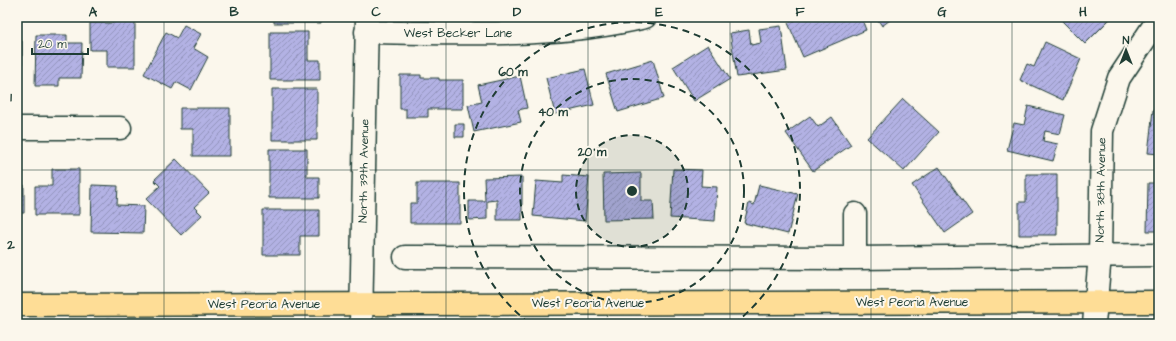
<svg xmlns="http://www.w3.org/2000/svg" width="1176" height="341" font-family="'Architects Daughter',sans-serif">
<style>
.building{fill:url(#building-hatch);stroke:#1f3d34}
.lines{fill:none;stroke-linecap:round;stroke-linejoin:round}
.minor-casing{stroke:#1f3d34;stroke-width:25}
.major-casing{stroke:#1f3d34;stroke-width:25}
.minor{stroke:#fbf7ec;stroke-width:22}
.major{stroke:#fedd96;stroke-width:22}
.grid{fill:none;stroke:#1f3d34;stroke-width:1;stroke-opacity:0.55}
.ring{fill:none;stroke:#1f3d34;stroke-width:2;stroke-dasharray:7 5}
.labels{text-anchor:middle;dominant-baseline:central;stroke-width:4;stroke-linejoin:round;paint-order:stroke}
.street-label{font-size:12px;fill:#1f3d34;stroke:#fbf7ec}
.centre{fill:#1f3d34;stroke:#fbf7ec;stroke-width:2}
.ring-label{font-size:12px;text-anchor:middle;font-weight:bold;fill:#1f3d34;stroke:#fbf7ec;stroke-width:4;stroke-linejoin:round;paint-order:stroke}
.neatline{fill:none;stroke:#1f3d34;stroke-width:1.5}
.grid-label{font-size:13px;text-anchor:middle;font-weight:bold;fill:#1f3d34}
</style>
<defs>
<pattern id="building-hatch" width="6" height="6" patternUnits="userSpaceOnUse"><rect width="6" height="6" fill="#b3b2e4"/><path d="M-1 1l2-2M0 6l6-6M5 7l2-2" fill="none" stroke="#9192ba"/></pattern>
</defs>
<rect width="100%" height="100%" fill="#fbf7ec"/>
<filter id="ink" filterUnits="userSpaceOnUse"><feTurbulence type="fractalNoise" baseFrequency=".025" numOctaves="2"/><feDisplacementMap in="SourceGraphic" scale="8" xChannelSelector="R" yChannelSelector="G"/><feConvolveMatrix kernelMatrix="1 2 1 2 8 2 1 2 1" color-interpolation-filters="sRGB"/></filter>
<g filter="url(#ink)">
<path class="building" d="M 113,17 L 135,17 L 135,67 L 107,67 L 107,50 L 90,50 L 90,23 L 113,23 Z
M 274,17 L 321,17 L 321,23 L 274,23 Z
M 802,17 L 861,17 L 866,30 L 803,57 L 788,23 Z
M 876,17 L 894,17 L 882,26 Z
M 1062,17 L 1112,17 L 1085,44 L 1060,19 Z
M 184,25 L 201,34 L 193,48 L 208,57 L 191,90 L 176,82 L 172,89 L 144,74 L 166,32 L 177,38 Z
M 781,26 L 787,70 L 737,77 L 730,33 L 749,30 L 751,45 L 761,43 L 759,29 Z
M 270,32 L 308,32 L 308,60 L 320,60 L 320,80 L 270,80 Z
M 36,35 L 67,35 L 67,43 L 82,43 L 81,78 L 59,78 L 59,86 L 35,86 Z
M 17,41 L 22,41 L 22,70 L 17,70 Z
M 1045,42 L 1081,59 L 1063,100 L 1020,80 L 1027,64 L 1034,67 Z
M 708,45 L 730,79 L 694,101 L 673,67 Z
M 653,60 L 664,98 L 618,112 L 606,74 Z
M 585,69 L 594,105 L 555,114 L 546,78 Z
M 400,75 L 421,75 L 421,78 L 439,78 L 439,80 L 463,80 L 463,109 L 428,109 L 428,117 L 406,117 L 406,109 L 400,109 Z
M 520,76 L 527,108 L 518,110 L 521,122 L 474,132 L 468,105 L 482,102 L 478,85 Z
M 272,89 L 317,89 L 317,140 L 272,140 Z
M 903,99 L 939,132 L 904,171 L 867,138 Z
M 1028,106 L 1065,115 L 1060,134 L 1045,131 L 1043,141 L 1058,144 L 1053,161 L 1007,150 L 1014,123 L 1024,125 Z
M 180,108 L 230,108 L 230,156 L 193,156 L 193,129 L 180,129 Z
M 1153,110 L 1159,110 L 1159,154 L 1148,153 Z
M 810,116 L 818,127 L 832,117 L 851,145 L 813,171 L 786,133 Z
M 455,124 L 464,124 L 464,137 L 455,137 Z
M 269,149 L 307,149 L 307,177 L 319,177 L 319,198 L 269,198 Z
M 176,159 L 209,193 L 194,207 L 202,215 L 181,235 L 146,199 L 160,186 L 154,180 Z
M 939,167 L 972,214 L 945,233 L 912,185 Z
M 52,169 L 79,169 L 79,215 L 35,215 L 35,186 L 52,186 Z
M 673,169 L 702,170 L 701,186 L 717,187 L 715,221 L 670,218 Z
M 641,173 L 641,201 L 653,201 L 654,219 L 604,220 L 603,174 Z
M 1026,174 L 1057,174 L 1057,235 L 1019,235 L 1019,202 L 1026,202 Z
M 563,175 L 589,177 L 585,221 L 533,216 L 536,181 L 563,183 Z
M 522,177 L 522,220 L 497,220 L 497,200 L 487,201 L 487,219 L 469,220 L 469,201 L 485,201 L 484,178 Z
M 417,183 L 460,183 L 460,223 L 410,223 L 410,203 L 417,203 Z
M 1148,183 L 1159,183 L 1159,231 L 1147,231 Z
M 17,185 L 24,185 L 24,213 L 17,213 Z
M 92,185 L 118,186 L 117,205 L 144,206 L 143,233 L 91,232 Z
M 759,185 L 798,194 L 788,234 L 744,223 L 749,203 L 754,205 Z
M 263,210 L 319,210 L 319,236 L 300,236 L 300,255 L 263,255 Z"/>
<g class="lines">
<g class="minor-casing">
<path id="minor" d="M 366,32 C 459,33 554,39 645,17
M 17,128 L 120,128
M 405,257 L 855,258 L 1159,255
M 855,258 L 855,214
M 361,324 L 367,17
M 1094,324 L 1100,255 L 1102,131 L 1119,78 L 1153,27 L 1159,23"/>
</g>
<g class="major-casing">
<path id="major" d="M 17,305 L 1159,302"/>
</g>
<use href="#minor" class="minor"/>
<use href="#major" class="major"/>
</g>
</g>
<path class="grid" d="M 164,17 L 164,324M 305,17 L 305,324M 446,17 L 446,324M 588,17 L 588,324M 730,17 L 730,324M 871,17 L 871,324M 1012,17 L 1012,324M 17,170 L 1159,170"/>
<circle cx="632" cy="191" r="56" fill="#1f3d34" fill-opacity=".12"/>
<g class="ring">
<circle cx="632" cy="191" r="56"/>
<circle cx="632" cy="191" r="112"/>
<path d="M529 323A168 168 0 1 1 735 323"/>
</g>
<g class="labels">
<g class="street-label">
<text x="458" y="33">West Becker Lane</text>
<text transform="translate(364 171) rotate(-89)">North 39th Avenue</text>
<text transform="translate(1101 190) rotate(-89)">North 38th Avenue</text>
<text x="912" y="302">West Peoria Avenue</text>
<text x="588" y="303">West Peoria Avenue</text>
<text x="264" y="304">West Peoria Avenue</text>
</g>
</g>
<circle cx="632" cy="191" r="6" class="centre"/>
<g class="ring-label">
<text x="513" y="76">60 m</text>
<text x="553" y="116">40 m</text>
<text x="592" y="156">20 m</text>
</g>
<rect width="1176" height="341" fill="none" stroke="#fbf7ec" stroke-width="44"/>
<g transform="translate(1126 50)" stroke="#fbf7ec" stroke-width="3" paint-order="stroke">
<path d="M0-3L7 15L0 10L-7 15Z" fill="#1f3d34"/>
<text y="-6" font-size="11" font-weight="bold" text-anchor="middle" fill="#1f3d34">N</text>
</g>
<path d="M32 48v6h56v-6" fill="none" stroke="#1f3d34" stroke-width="2"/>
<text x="38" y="48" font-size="12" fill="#1f3d34" stroke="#fbf7ec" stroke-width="3" paint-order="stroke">20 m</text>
<rect x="22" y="22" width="1132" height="297" class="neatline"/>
<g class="grid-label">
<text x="93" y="16">A</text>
<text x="234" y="16">B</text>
<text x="376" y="16">C</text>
<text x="517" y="16">D</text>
<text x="659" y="16">E</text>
<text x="800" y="16">F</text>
<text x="942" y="16">G</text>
<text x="1083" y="16">H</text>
<text x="11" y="101">1</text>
<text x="11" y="249">2</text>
</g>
</svg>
